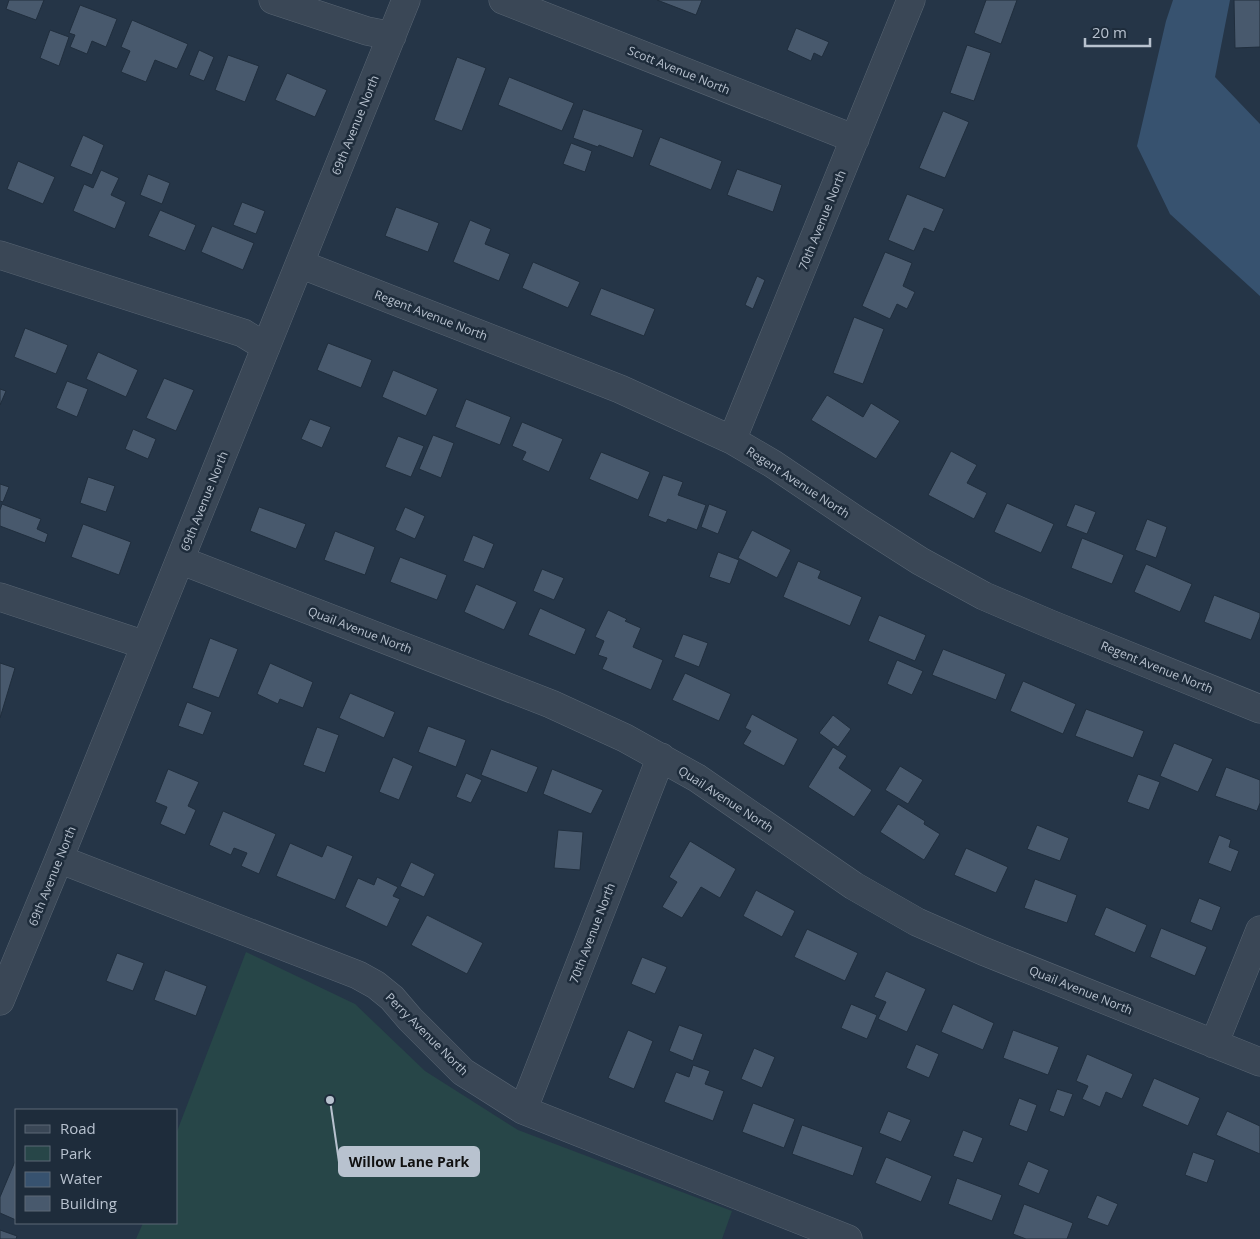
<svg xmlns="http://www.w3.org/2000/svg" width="1260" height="1239" font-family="'Open Sans',sans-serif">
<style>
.green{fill:#274648}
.water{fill:#37526f}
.building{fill:#48596d;stroke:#202e3d}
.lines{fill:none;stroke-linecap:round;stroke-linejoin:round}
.minor-casing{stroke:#586573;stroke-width:29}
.minor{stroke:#3a4756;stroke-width:28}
.labels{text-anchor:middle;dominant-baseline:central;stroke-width:5;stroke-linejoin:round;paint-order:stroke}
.street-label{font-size:12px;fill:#b8c2cf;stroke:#1e2c3b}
.leader{fill:none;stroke:#b8c2cf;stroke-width:2}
.callout-dot{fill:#b8c2cf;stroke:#1e2c3b;stroke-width:2}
.callout{fill:#b8c2cf;stroke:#b8c2cf;stroke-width:2}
.callout-label{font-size:14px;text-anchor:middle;font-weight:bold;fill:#111}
</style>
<rect width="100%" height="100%" fill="#253547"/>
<path class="green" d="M 246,952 L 355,1004 L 425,1071 L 518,1130 L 732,1211 L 722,1239 L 136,1239 L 143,1223 L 176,1223 L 176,1134 Z"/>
<path class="water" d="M 1173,0 L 1230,0 L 1215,77 L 1260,124 L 1260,296 L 1170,214 L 1137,146 L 1166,21 Z"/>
<path class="building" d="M 9,0 L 44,0 L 36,20 L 6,9 Z
M 657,0 L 702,0 L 696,15 Z
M 986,0 L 1017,0 L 1001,44 L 974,33 Z
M 1234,0 L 1260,0 L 1260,47 L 1235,48 Z
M 80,5 L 117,19 L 106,47 L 92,41 L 87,54 L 70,47 L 75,35 L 69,33 Z
M 132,20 L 188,44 L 177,69 L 155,60 L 146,82 L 121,72 L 130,51 L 121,47 Z
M 796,28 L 829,42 L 822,57 L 814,53 L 811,61 L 787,50 Z
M 50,30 L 69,37 L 59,66 L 40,58 Z
M 967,45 L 991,53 L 974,101 L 950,93 Z
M 199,50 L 214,57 L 204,81 L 189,75 Z
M 228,55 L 259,66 L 245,102 L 215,90 Z
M 457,57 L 486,68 L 462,131 L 434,120 Z
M 287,73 L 327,90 L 315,117 L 275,100 Z
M 509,77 L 574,103 L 562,131 L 498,105 Z
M 583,109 L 643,130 L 633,158 L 599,145 L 598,147 L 573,138 Z
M 943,111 L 969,122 L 945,178 L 919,168 Z
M 83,135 L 104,145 L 92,175 L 70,166 Z
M 660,137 L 722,161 L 711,190 L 649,165 Z
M 571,143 L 592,151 L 585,172 L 563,164 Z
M 18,161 L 55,177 L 43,204 L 7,189 Z
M 737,169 L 782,185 L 773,212 L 727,195 Z
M 101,170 L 119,178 L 111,195 L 126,202 L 115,229 L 73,211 L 84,184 L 93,188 Z
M 148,174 L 170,183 L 162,204 L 140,195 Z
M 907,194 L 944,209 L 934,232 L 924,228 L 914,251 L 888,240 Z
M 242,202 L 265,211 L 256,234 L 233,225 Z
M 396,207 L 439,223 L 428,252 L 385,236 Z
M 160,210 L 196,225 L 185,251 L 148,236 Z
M 470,220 L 491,229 L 485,244 L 510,254 L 499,281 L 453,262 Z
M 212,226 L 254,243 L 243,270 L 201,252 Z
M 885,252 L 912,263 L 903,286 L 915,292 L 907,309 L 897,304 L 890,319 L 862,306 Z
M 533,262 L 580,282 L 568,308 L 522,288 Z
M 757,276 L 765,280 L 753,309 L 745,305 Z
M 601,288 L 655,309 L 644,336 L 590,315 Z
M 854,317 L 884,329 L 863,384 L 833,373 Z
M 25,328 L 68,345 L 56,374 L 14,357 Z
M 328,343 L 372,360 L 361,388 L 317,370 Z
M 98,352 L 138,370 L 126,397 L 86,379 Z
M 393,370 L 438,389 L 426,416 L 382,397 Z
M 164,378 L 194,390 L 176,431 L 146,418 Z
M 67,381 L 88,389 L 77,417 L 56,408 Z
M 0,389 L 6,391 L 0,405 Z
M 827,395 L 863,417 L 871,403 L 900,421 L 876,459 L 811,420 Z
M 466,399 L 511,417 L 500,445 L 455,427 Z
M 310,419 L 331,427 L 322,448 L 301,439 Z
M 522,422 L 563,439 L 549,472 L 522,460 L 526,452 L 512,446 Z
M 133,429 L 156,439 L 148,459 L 125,449 Z
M 433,435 L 454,443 L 441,478 L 419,469 Z
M 398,436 L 424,446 L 411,477 L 385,467 Z
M 951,451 L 977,465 L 967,483 L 987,493 L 974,519 L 928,495 Z
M 601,452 L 650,472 L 638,500 L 589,479 Z
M 663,475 L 683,482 L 678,495 L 706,505 L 697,530 L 668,519 L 666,523 L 648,516 Z
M 88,477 L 115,486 L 106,512 L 80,503 Z
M 0,484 L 9,487 L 3,502 L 0,501 Z
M 1007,503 L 1054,524 L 1041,553 L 994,532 Z
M 2,504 L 41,519 L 37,529 L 48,534 L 45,543 L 0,526 L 0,510 Z
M 709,504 L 727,511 L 718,534 L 701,527 Z
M 1075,504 L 1096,512 L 1087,534 L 1066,526 Z
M 259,507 L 306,524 L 296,549 L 250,531 Z
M 405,507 L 425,516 L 415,539 L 395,530 Z
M 1147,519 L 1167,527 L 1156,558 L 1135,550 Z
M 83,524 L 131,542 L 119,575 L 71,557 Z
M 752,530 L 791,550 L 777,578 L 738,558 Z
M 335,531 L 375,547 L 365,575 L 324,560 Z
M 473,535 L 494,544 L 484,569 L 463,561 Z
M 1082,538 L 1124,555 L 1112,584 L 1071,568 Z
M 718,552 L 739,560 L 730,584 L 709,577 Z
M 400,557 L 447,575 L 437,600 L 390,582 Z
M 798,561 L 821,571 L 818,578 L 862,597 L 850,626 L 783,597 Z
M 1146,564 L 1192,584 L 1180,612 L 1134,592 Z
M 542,569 L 564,578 L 554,600 L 533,591 Z
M 476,584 L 517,602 L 504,630 L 464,612 Z
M 1214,595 L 1260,613 L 1260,617 L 1251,640 L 1204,622 Z
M 540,608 L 586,629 L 575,655 L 528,635 Z
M 608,610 L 627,619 L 625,621 L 641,628 L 633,647 L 663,660 L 651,690 L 602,669 L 607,658 L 598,655 L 604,641 L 595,637 Z
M 879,615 L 926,635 L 915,661 L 868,641 Z
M 683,634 L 708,643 L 699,667 L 674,657 Z
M 210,638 L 238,649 L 219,698 L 192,688 Z
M 943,649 L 1006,674 L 996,700 L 932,675 Z
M 897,660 L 923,671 L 912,695 L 887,684 Z
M 0,663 L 15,668 L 0,718 Z
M 270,663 L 313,682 L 303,708 L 280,699 L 278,704 L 257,694 Z
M 685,673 L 731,694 L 719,721 L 672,700 Z
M 1023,681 L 1076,704 L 1063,734 L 1010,711 Z
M 350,693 L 395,712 L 384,738 L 339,718 Z
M 187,702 L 212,712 L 203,735 L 178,726 Z
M 1086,709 L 1144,731 L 1133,758 L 1075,736 Z
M 752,714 L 798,739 L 784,766 L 743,744 L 751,731 L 745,728 Z
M 833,715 L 851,729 L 838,747 L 819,733 Z
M 428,726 L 466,740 L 456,767 L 418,752 Z
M 317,727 L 339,735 L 325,773 L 303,765 Z
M 1174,743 L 1213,759 L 1198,792 L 1160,776 Z
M 833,747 L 847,756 L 839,768 L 872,790 L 854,817 L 808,787 Z
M 491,749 L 538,767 L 527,793 L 481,775 Z
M 393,757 L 413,766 L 399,800 L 379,792 Z
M 900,766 L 923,780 L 908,804 L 885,790 Z
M 1226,767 L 1260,780 L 1260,803 L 1257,811 L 1215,796 Z
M 168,769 L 199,782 L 188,806 L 196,810 L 185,835 L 160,824 L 167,807 L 155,802 Z
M 552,769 L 603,790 L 591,814 L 543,794 Z
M 466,773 L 482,780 L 471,803 L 456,797 Z
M 1138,774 L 1160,782 L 1149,810 L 1127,802 Z
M 898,804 L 925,821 L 924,824 L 940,834 L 924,860 L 880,832 Z
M 223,811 L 276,834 L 259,874 L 241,866 L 247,853 L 234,848 L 231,855 L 209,845 Z
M 1037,825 L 1069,838 L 1060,861 L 1027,849 Z
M 558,830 L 583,832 L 580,870 L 554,868 Z
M 1219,835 L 1231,840 L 1229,847 L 1239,851 L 1231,872 L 1208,863 Z
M 690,841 L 736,869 L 720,898 L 701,887 L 682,918 L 662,907 L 677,882 L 669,877 Z
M 290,843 L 322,857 L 327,845 L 353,856 L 335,900 L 276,876 Z
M 966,848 L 1008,867 L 996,893 L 954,875 Z
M 411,862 L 435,874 L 424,897 L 400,886 Z
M 377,877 L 398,887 L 393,896 L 400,899 L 387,927 L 345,907 L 358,878 L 374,885 Z
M 1035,879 L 1077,895 L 1067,923 L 1024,908 Z
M 756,890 L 795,911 L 782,937 L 743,916 Z
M 1199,898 L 1221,907 L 1212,931 L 1190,922 Z
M 1106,907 L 1147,925 L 1135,953 L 1094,935 Z
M 427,915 L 483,943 L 467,974 L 411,945 Z
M 1161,928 L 1207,947 L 1195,976 L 1150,957 Z
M 807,929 L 858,953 L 845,981 L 794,957 Z
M 117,953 L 144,963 L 133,991 L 106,981 Z
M 642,957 L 667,967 L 655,994 L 631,984 Z
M 165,970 L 207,986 L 196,1016 L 154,1000 Z
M 886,971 L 926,989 L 907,1032 L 878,1019 L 886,1002 L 874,997 Z
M 851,1004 L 877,1015 L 867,1039 L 841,1028 Z
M 953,1004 L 994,1023 L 983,1050 L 941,1032 Z
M 679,1025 L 703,1034 L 693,1061 L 669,1051 Z
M 628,1030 L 653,1041 L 634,1089 L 608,1078 Z
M 1013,1030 L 1059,1047 L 1048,1075 L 1003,1058 Z
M 916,1044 L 939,1054 L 929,1078 L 906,1068 Z
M 754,1048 L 775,1057 L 762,1088 L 741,1079 Z
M 1087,1054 L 1133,1074 L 1122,1099 L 1106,1092 L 1100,1107 L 1082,1099 L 1088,1086 L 1076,1081 Z
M 693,1065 L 710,1071 L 705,1084 L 724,1091 L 713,1121 L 664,1102 L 676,1072 L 689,1077 Z
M 1154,1078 L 1200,1098 L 1188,1126 L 1142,1106 Z
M 1057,1089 L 1073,1094 L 1064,1117 L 1049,1111 Z
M 1019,1098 L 1037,1105 L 1027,1132 L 1009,1125 Z
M 753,1103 L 795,1119 L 784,1148 L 742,1132 Z
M 888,1111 L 911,1120 L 901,1142 L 879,1133 Z
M 1227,1111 L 1260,1126 L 1260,1154 L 1216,1135 Z
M 802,1125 L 863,1147 L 853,1176 L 792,1154 Z
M 963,1130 L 983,1138 L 973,1163 L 953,1156 Z
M 1193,1152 L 1215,1160 L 1207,1183 L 1185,1175 Z
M 886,1157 L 932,1176 L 921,1202 L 875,1183 Z
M 16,1159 L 16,1220 L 0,1213 L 0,1197 Z
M 1028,1161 L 1049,1170 L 1039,1194 L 1018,1185 Z
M 957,1178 L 1002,1195 L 992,1221 L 948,1204 Z
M 1097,1195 L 1118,1204 L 1108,1226 L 1087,1218 Z
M 1024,1204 L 1073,1223 L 1067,1239 L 1026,1239 L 1013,1234 Z
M 0,1230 L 17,1236 L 16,1239 L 0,1239 Z"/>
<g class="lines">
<g class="minor-casing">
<path id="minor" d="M 273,0 L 367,31 L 392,36
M 503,0 L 855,139
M 0,255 L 243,333 L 266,347
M 300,264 L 620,389 L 732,440 L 773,464 L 859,522 L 920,561 L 984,596 L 1050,624 L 1260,709
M 732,440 L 911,0
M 180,560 L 551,704 L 625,738 L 697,778 L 854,886 L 917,922 L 983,951 L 1260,1062
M 0,597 L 145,645
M 59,859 L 358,975 L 376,985 L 392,998 L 410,1019 L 463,1072 L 523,1110 L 848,1239
M 0,1001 L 59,859 L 406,0
M 1214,1044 L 1260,930
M 523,1110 L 661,757"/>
</g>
<use href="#minor" class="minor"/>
</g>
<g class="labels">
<g class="street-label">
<text transform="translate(679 70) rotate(22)">Scott Avenue North</text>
<text transform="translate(355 125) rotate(-68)">69th Avenue North</text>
<text transform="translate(822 220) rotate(-68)">70th Avenue North</text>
<text transform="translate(431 315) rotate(21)">Regent Avenue North</text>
<text transform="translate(798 482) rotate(33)">Regent Avenue North</text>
<text transform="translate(204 501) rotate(-68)">69th Avenue North</text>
<text transform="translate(360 630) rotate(21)">Quail Avenue North</text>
<text transform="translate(1157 667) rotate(22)">Regent Avenue North</text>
<text transform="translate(726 799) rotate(33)">Quail Avenue North</text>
<text transform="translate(52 876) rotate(-68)">69th Avenue North</text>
<text transform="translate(592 933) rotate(-69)">70th Avenue North</text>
<text transform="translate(1081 990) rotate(22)">Quail Avenue North</text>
<text transform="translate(427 1034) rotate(45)">Perry Avenue North</text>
</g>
</g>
<path class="leader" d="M330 1100L339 1162"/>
<circle class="callout-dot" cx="330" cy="1100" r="5"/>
<rect class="callout" x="339" y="1147" width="140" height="29" rx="5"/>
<g class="callout-label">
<text x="409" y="1167">Willow Lane Park</text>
</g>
<rect x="15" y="1109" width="162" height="115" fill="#1e2c3b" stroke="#5c6876"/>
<rect x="25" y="1125" width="25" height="8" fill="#3a4756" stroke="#5c6876"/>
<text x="60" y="1134" font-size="15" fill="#b8c2cf">Road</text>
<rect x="25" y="1146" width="25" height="15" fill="#274648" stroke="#5c6876"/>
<text x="60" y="1159" font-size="15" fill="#b8c2cf">Park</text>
<rect x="25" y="1172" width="25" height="15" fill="#37526f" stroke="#5c6876"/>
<text x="60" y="1184" font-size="15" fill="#b8c2cf">Water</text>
<rect x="25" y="1196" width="25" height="15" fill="#48596d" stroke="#5c6876"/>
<text x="60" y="1209" font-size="15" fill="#b8c2cf">Building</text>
<path d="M1085 38v8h65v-8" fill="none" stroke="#b8c2cf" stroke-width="2.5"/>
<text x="1092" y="38" font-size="15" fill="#b8c2cf" stroke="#1e2c3b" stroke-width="4" paint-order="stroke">20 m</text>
</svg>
